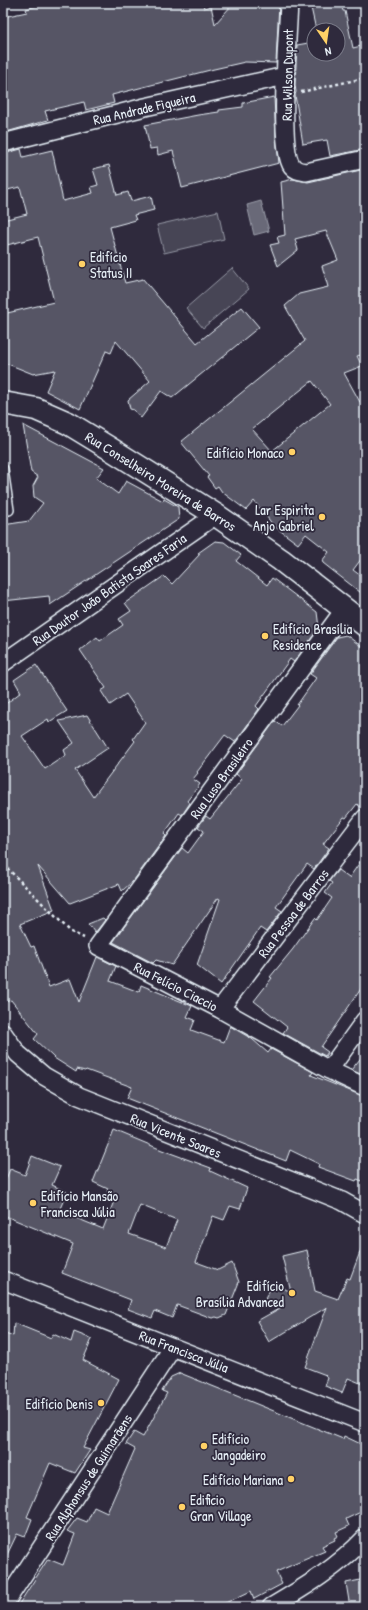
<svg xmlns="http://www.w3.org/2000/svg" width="368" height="1610" font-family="'Patrick Hand',sans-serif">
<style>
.green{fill:#464455;stroke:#979aa6}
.water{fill:#696978;stroke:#9c9fab}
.building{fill:#575565;stroke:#e8f1f8;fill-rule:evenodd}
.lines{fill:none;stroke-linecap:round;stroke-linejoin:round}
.lane-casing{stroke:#e8f1f8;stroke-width:12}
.street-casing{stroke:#e8f1f8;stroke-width:20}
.secondary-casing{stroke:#e8f1f8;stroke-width:25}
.path{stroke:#e8f1f8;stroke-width:2.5;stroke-dasharray:3 3;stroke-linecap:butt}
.lane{stroke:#2f2a3d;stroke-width:9}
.street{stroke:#2f2a3d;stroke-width:17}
.secondary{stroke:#2f2a3d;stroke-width:22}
.poi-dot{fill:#ffd166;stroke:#2f2a3d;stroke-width:1.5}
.labels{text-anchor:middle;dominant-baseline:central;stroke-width:3.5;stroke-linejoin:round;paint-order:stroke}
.street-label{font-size:14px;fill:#e8f1f8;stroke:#2f2a3d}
.poi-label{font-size:14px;fill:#e8f1f8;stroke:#2f2a3d;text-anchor:start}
</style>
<rect width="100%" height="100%" fill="#2f2a3d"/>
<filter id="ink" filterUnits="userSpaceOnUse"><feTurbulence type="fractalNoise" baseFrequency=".025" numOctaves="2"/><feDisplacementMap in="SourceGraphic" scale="8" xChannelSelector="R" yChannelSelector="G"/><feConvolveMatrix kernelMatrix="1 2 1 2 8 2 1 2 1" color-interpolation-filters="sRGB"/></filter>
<g filter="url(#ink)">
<path class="green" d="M 218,211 L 224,239 L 164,253 L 157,225 Z
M 232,268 L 249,289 L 203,328 L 186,308 Z"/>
<path class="water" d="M 261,201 L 269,231 L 254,235 L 247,205 Z"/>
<path class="building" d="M 49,3 L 203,3 L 204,8 L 211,6 L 215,24 L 232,5 L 239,3 L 279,3 L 276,63 L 245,62 L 214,69 L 112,95 L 114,103 L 86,110 L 84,102 L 45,111 L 48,120 L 3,133 L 3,17 L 27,12 L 26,9 Z
M 310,3 L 341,3 L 343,11 L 345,11 L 353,48 L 365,45 L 365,149 L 330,156 L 327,140 L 303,144 L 295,95 L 296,92 L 295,85 L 297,45 L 314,42 L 314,54 L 338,54 L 338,30 L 316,30 Z
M 274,97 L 276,138 L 279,163 L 182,188 L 173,151 L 158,155 L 157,148 L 150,149 L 145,125 L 198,115 L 219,112 L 219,110 L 243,107 L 243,103 Z
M 21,149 L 23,157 L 52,150 L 63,201 L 93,193 L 91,187 L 98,185 L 93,169 L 109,165 L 117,195 L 128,192 L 131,201 L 151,196 L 154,210 L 134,215 L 136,220 L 110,227 L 125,283 L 143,279 L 197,343 L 242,307 L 259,327 L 172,398 L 161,391 L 141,418 L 134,410 L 130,409 L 128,400 L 150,381 L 116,341 L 111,353 L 106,351 L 80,409 L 46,391 L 55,370 L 33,374 L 3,362 L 3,314 L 54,302 L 38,237 L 3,246 L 3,220 L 27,214 L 20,187 L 3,191 L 3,154 Z
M 365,169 L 365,354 L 357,356 L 362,366 L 344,373 L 360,402 L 365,401 L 365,554 L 353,570 L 365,579 L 365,596 L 323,563 L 322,561 L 329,552 L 306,534 L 298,544 L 274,526 L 254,501 L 246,510 L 222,492 L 218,486 L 215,488 L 207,477 L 209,476 L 181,442 L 305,341 L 285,306 L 299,294 L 328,287 L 322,266 L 338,260 L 326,231 L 295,239 L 298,250 L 278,266 L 270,245 L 279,243 L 277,237 L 285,235 L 281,182 L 293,179 L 308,182 ZM 312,381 L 330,404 L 272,451 L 252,429 Z
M 23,425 L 104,468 L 96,478 L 118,494 L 126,481 L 163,501 L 164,499 L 178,507 L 179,519 L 50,605 L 49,596 L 3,601 L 3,525 L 29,521 L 43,503 L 34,497 L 33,486 L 38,477 L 31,472 Z
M 215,541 L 224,542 L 241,555 L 236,561 L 267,585 L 272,578 L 317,612 L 319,628 L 294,662 L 290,659 L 256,706 L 259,709 L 235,742 L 225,735 L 197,772 L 198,773 L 193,779 L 200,784 L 187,801 L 190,803 L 182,815 L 179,813 L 164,834 L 166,836 L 134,880 L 122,891 L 119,884 L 70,903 L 38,866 L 54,910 L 20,924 L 31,947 L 34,946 L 49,987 L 70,979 L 79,1002 L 97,957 L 116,966 L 110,981 L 139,992 L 141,985 L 192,1006 L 187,1017 L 195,1020 L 191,1030 L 224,1042 L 230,1026 L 252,1039 L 268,1053 L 271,1049 L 313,1072 L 311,1075 L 365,1097 L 365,1182 L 357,1179 L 356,1181 L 318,1167 L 319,1164 L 290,1150 L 286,1161 L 127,1098 L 132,1087 L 86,1070 L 85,1071 L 77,1069 L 76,1072 L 54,1058 L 34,1039 L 38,1034 L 11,1000 L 3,1003 L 3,706 L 21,692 L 14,680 L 36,665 L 67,711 L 49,722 L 48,719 L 22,736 L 45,769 L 66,755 L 64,750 L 74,743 L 59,721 L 87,715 L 108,748 L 75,770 L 93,797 L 135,741 L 133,739 L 145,722 L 126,694 L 110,705 L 101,691 L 106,688 L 80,650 L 97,637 L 100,641 L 123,625 L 119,619 L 131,611 L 125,603 L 164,576 L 172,584 L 200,554 L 198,553 Z
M 346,635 L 365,649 L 365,808 L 363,809 L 357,804 L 346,818 L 344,817 L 323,844 L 329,848 L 314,869 L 307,864 L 276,907 L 282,911 L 266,932 L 260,928 L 221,984 L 197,965 L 220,899 L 218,898 L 172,965 L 156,960 L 153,963 L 113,942 L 182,848 L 188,853 L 204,831 L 198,827 L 206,816 L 210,819 L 242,779 L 236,774 L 275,721 L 282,726 L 298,705 L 297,705 L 316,678 L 310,674 L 337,637 Z
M 365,855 L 365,983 L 321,1047 L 328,1052 L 325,1056 L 283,1033 L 287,1027 L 254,1001 L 272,978 L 270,977 L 293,949 L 315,918 L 317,920 L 332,898 L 325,893 L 332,883 L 329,881 L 338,870 L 349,878 Z
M 103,918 L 105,920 L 95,933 L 88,924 Z
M 365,1053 L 365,1076 L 351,1070 Z
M 114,1130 L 162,1150 L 211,1168 L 210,1171 L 247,1188 L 240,1209 L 230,1206 L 224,1220 L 213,1216 L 196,1262 L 218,1270 L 232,1263 L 239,1282 L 226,1315 L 219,1318 L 216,1317 L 212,1318 L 177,1305 L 172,1318 L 155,1311 L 152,1318 L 128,1309 L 131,1300 L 62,1273 L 73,1244 L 3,1215 L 3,1186 L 10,1169 L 25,1175 L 32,1156 L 60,1167 L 52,1185 L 67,1192 L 59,1211 L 103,1229 L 116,1196 L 107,1192 L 108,1189 L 93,1182 ZM 140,1205 L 177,1220 L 166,1247 L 129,1234 Z
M 363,1244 L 365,1244 L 365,1385 L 348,1378 L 342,1393 L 325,1386 L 328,1378 L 325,1376 L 326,1375 L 305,1367 L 327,1307 L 269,1342 L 257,1321 L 282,1307 L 265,1299 L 273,1283 L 291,1292 L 282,1256 L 307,1250 L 315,1291 L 338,1299 L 347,1278 L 350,1279 Z
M 14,1323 L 51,1338 L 53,1334 L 71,1342 L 74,1332 L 92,1339 L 83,1360 L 119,1379 L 83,1448 L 90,1450 L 75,1473 L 50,1463 L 27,1517 L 32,1519 L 25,1537 L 17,1534 L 3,1563 L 3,1332 L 13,1336 Z
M 180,1373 L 343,1439 L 344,1436 L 365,1446 L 365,1510 L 346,1519 L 349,1526 L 336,1532 L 338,1536 L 334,1538 L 335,1540 L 322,1546 L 325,1551 L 276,1572 L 282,1584 L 254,1599 L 251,1591 L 217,1607 L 17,1607 L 48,1559 L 63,1565 L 75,1534 L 67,1531 L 77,1518 L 87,1522 L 94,1507 L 107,1513 L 135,1449 L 126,1444 L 134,1432 L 143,1437 L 167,1393 L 162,1391 L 171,1377 Z
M 365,1579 L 365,1607 L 350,1607 L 346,1583 Z"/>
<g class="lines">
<g class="lane-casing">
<path id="lane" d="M 3,469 L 9,510"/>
</g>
<g class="street-casing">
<path id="street" d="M 289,3 C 288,31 278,148 292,166 C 296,171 300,171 306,172 L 365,159
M 3,143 L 145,107 L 285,76
M 344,610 L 98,946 L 220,1009 L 329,1070 L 365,1087
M 3,663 L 216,515
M 220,1009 L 365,818
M 3,1033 L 18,1054 L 44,1076 L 79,1096 L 342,1201 L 365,1214
M 329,1070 L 365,1020
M 3,1280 L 365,1423
M 3,1606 L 173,1347
M 271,1607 C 305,1587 338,1567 365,1538"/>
</g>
<g class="secondary-casing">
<path id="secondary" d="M 3,403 L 36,409 L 68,423 L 109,448 L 216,515 L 281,560 L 365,625"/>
</g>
<path class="path" d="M 301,92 L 365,78
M 3,864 L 71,932 L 84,938"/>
<use href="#lane" class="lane"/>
<use href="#street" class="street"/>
<use href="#secondary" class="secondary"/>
</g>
</g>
<g class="poi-dot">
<circle cx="82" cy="264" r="4"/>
<circle cx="292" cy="452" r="4"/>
<circle cx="322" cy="517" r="4"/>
<circle cx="265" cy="636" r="4"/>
<circle cx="33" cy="1203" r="4"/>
<circle cx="292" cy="1293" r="4"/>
<circle cx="101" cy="1403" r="4"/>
<circle cx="204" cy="1446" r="4"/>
<circle cx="291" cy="1479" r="4"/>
<circle cx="182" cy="1507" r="4"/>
</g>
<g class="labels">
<g class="street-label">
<text transform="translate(287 75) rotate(-89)">Rua Wilson Dupont</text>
<text transform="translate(144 108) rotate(-13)">Rua Andrade Figueira</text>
<text transform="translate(161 481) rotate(32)">Rua Conselheiro Moreira de Barros</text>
<text transform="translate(109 589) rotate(-35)">Rua Doutor João Batista Soares Faria</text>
<text transform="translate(221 778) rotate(-54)">Rua Luso Brasileiro</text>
<text transform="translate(293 913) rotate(-53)">Rua Pessoa de Barros</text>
<text transform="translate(176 986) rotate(27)">Rua Felício Ciaccio</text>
<text transform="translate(176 1135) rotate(22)">Rua Vicente Soares</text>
<text transform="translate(184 1351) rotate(21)">Rua Francisca Júlia</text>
<text transform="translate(88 1477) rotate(-57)">Rua Alphonsus de Guimarãens</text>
</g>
<g class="poi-label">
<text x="90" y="256">Edifício<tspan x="90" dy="16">Status II</tspan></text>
<text x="284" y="452" text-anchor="end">Edifício Monaco</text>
<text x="314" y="509" text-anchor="end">Lar Espirita<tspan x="314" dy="16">Anjo Gabriel</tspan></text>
<text x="273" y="628">Edifício Brasília<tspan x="273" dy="16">Residence</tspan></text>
<text x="41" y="1195">Edifício Mansão<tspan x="41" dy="16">Francisca Júlia</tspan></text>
<text x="284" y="1285" text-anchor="end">Edifício<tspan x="284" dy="16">Brasília Advanced</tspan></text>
<text x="93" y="1403" text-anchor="end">Edifício Denis</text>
<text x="212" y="1438">Edifício<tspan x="212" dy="16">Jangadeiro</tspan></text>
<text x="283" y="1479" text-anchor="end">Edifício Mariana</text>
<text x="190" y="1499">Edificio<tspan x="190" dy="16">Gran Village</tspan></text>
</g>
</g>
<rect width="368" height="1610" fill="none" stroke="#2f2a3d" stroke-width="16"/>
<rect x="8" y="8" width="352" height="1594" fill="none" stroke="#e8f1f8" stroke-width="1.5" filter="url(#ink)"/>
<g transform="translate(326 42) rotate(167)"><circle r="19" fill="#2f2a3d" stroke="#797a88"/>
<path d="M0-3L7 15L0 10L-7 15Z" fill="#ffd166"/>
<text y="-6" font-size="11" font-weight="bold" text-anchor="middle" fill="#e8f1f8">N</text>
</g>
</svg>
